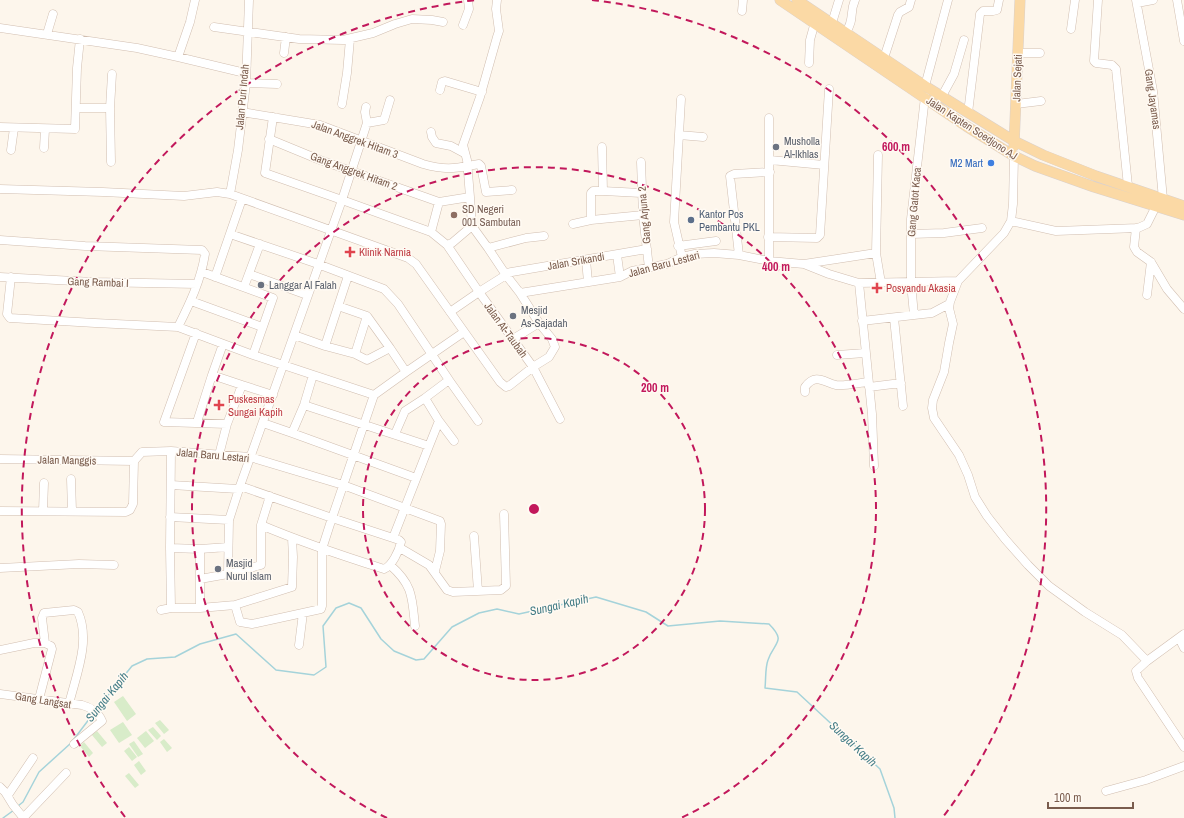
<svg xmlns="http://www.w3.org/2000/svg" width="1184" height="818" font-family="'Archivo Narrow',sans-serif">
<style>
.green{fill:#d8ecc9}
.lines{fill:none;stroke-linecap:round;stroke-linejoin:round}
.stream{stroke:#a5d3da;stroke-width:1.5}
.minor-casing{stroke:#d1beb0;stroke-width:9}
.major-casing{stroke:#dad1cd;stroke-width:11}
.minor{stroke:#fff;stroke-width:8}
.major{stroke:#fbd9a5;stroke-width:10}
.ring{fill:none;stroke:#c2185b;stroke-width:2;stroke-dasharray:7 5}
.worship-dot{fill:#6b7280;stroke:#fffaf3;stroke-width:1.5}
.shop-dot{fill:#3f7fe0;stroke:#fffaf3;stroke-width:1.5}
.education-dot{fill:#8d6e63;stroke:#fffaf3;stroke-width:1.5}
.service-dot{fill:#5c6f8a;stroke:#fffaf3;stroke-width:1.5}
.health-dot{fill:#e0444e;stroke:#fffaf3;stroke-width:1.5}
.labels{text-anchor:middle;dominant-baseline:central;stroke-width:3;stroke-linejoin:round;paint-order:stroke}
.street-label{font-size:11px;fill:#7a5c4d;stroke:#fffaf3}
.worship-label{font-size:11px;fill:#5b616d;stroke:#fffaf3;text-anchor:start}
.shop-label{font-size:11px;fill:#366cbe;stroke:#fffaf3;text-anchor:end}
.education-label{font-size:11px;fill:#785e54;stroke:#fffaf3;text-anchor:start}
.service-label{font-size:11px;fill:#4e5e75;stroke:#fffaf3;text-anchor:start}
.health-label{font-size:11px;fill:#be3a42;stroke:#fffaf3;text-anchor:start}
.water-label{font-size:12px;font-style:italic;fill:#437c86;stroke:#fffaf3}
.centre{fill:#c2185b;stroke:#fffaf3;stroke-width:2}
.ring-label{font-size:12px;text-anchor:middle;font-weight:bold;fill:#c2185b;stroke:#fffaf3;stroke-width:3;stroke-linejoin:round;paint-order:stroke}
</style>
<rect width="100%" height="100%" fill="#fdf6ec"/>
<path class="green" d="M 123,696 L 136,714 L 127,721 L 114,702 Z
M 160,720 L 169,730 L 164,734 L 155,723 Z
M 123,722 L 132,735 L 119,743 L 110,730 Z
M 153,727 L 161,736 L 157,740 L 148,730 Z
M 97,731 L 107,743 L 102,747 L 92,735 Z
M 146,731 L 154,741 L 145,748 L 137,738 Z
M 164,739 L 172,748 L 167,752 L 160,742 Z
M 134,741 L 143,754 L 138,757 L 129,744 Z
M 84,742 L 93,753 L 89,757 L 80,746 Z
M 129,747 L 137,757 L 132,761 L 124,751 Z
M 139,761 L 146,771 L 141,775 L 134,765 Z
M 129,773 L 139,785 L 135,788 L 125,776 Z"/>
<g class="lines">
<path class="stream" d="M 97,709 L 132,666 L 147,659 L 175,657 L 200,644 L 236,634 L 276,670 L 314,675 L 326,667 L 323,626 L 336,608 L 349,603 L 361,608 L 381,639 L 394,651 L 416,660 L 424,659 L 452,627 L 479,613 L 497,609 L 519,614 L 596,597 L 646,612 L 668,626 L 720,621 L 769,624 C 787,642 774,642 768,660 C 765,668 766,679 765,688 L 797,692 L 880,769 L 894,808 L 895,818
M 18,806 L 23,802 L 39,772 L 71,743 L 93,714
M 3,818 L 14,810"/>
<g class="minor-casing">
<path id="minor" d="M 1098,0 L 1094,61 L 1096,63 L 1112,65 L 1116,69 L 1128,186
M 1136,0 L 1153,91 L 1163,199
M 1177,0 L 1184,41
M 1137,3 L 1153,0
M 742,11 L 743,0
M 832,23 L 839,0
M 463,25 L 469,9 L 468,0
M 214,27 L 299,39 L 343,40 L 373,33 L 395,24 L 412,19 L 432,20 L 443,22
M 0,28 L 137,48 L 178,57 L 245,73
M 1071,29 L 1075,0
M 846,32 C 855,19 849,13 855,0
M 47,34 L 53,14
M 284,53 L 286,37
M 1018,53 L 1040,53
M 178,57 L 190,22 L 195,0
M 884,58 L 898,15 L 900,12 L 909,7 L 911,0
M 809,63 L 810,40 L 815,22
M 246,83 L 277,84
M 925,86 L 948,0
M 440,90 L 442,82 L 445,81 L 482,92
M 942,96 L 954,74 L 964,40
M 681,99 L 674,222 L 682,257
M 342,104 L 347,73 L 350,39
M 1016,104 L 1041,101
M 76,108 L 110,108
M 242,112 L 320,125 L 423,164 C 447,171 456,168 479,164 L 481,166 L 486,192 L 512,190
M 968,113 L 980,14 L 983,11 L 993,11 L 997,10 L 999,0
M 273,117 L 265,173 L 342,200 L 367,123 L 365,112 L 366,107
M 367,123 L 384,120 L 390,100
M 0,127 L 75,129 L 77,68 L 80,39
M 431,132 L 432,137 L 436,143 L 451,146 L 464,153
M 679,135 L 703,137
M 269,139 L 320,160 L 439,202
M 602,147 L 603,191 L 641,193
M 44,148 L 45,129
M 11,150 L 14,128
M 878,155 L 876,253 L 881,283
M 1014,156 L 1013,204 L 1011,221 L 1004,233 L 958,281 L 950,302 L 949,308 L 953,324 L 949,343 L 944,372 L 933,400 L 932,408 L 934,418 L 959,455 L 968,475 L 975,497 L 987,516 L 1005,539 L 1028,565 L 1049,586 L 1085,612 L 1122,635 L 1147,661 L 1136,671 L 1138,678 L 1184,747
M 770,160 L 824,165
M 111,162 L 110,108 L 112,74
M 641,162 L 643,215 L 649,268
M 0,189 L 103,192 L 184,196 L 217,192 L 230,194 L 408,258 L 416,264 L 500,382 L 506,387 L 509,386 L 533,367 L 549,357 L 555,347 L 552,339 L 539,323 L 520,293 L 620,277 L 632,271 L 667,264 L 682,257 L 695,254 L 714,253 L 739,255 L 769,261 L 804,264 L 829,274 L 859,283 L 958,281
M 603,191 L 593,191 L 591,193 L 591,220 L 643,215
M 230,194 L 238,150 L 246,83 L 249,0
M 470,197 L 467,160 L 463,145 L 480,97 L 497,37 L 499,31 L 496,9 L 497,0
M 1011,221 L 1056,231 L 1138,228 L 1147,224 L 1156,206
M 573,224 L 591,220
M 1136,228 L 1134,247 L 1137,252 L 1151,262 L 1167,289 L 1184,309
M 431,232 L 439,202 L 470,197 L 472,226
M 230,234 L 315,263 L 384,289 L 398,304 L 449,380 L 425,398
M 911,234 L 944,233 L 982,228
M 768,237 L 817,238 L 820,235 L 829,89
M 0,240 L 85,246 L 202,250 L 205,254 C 201,280 190,303 178,327
M 447,245 L 452,243 L 472,226 L 488,248
M 678,246 L 716,241
M 617,255 L 620,277
M 739,255 L 730,176 L 734,174 L 770,172
M 586,260 L 588,282
M 769,261 L 769,118
M 804,264 L 876,253
M 202,272 L 273,298 L 253,355
M 506,273 L 647,249
M 249,274 L 307,295
M 506,275 L 479,292 L 533,367 L 560,419
M 0,277 L 93,282 L 197,284
M 11,277 L 7,314 L 10,318 L 95,323 L 178,327 L 253,355 L 374,395 L 332,518 L 240,486 L 342,200 L 431,232 L 447,245 L 479,292 L 450,312
M 215,277 L 242,199
M 859,283 L 872,414 L 874,466
M 244,287 L 260,244
M 520,293 L 506,275 L 488,248 L 526,238 L 544,236
M 1147,295 L 1151,262
M 191,301 L 262,327
M 338,306 L 367,316
M 914,315 L 932,313 L 949,304
M 894,318 L 903,406
M 862,321 L 914,315 L 911,283 L 911,219 L 925,97
M 196,333 L 164,422 L 227,424 L 219,455
M 294,335 L 325,346 L 355,354 L 367,360 L 390,348 L 406,372 L 374,395
M 513,339 L 539,323
M 325,346 L 348,276
M 355,354 L 367,316 L 390,348
M 837,355 L 865,353
M 406,372 L 464,332
M 212,375 L 223,344
M 313,375 L 304,405 L 292,433 L 416,478
M 449,380 L 478,421
M 242,385 L 273,395
M 869,387 L 901,383
M 805,392 L 805,387 C 816,372 825,383 836,385 C 846,386 858,383 868,382
M 304,405 L 429,446 L 439,421 L 425,398 L 405,411 L 395,434
M 439,421 L 454,441
M 197,422 L 212,375 L 242,385 L 227,424
M 263,423 L 292,433
M 0,459 L 134,461
M 71,479 L 72,511
M 171,485 L 238,489
M 240,486 L 229,520 L 228,574 L 261,565 L 261,525
M 270,496 L 261,525 C 301,542 343,556 384,569 C 392,566 399,551 401,542 L 399,540 L 393,538
M 0,511 L 126,512 L 130,510 L 133,504 L 134,461 L 142,452 L 171,451 L 250,457 L 343,485 L 440,521 L 441,524 L 440,551 L 435,571
M 43,511 L 44,483
M 170,517 L 229,520
M 474,536 L 478,591
M 170,548 L 171,451
M 400,548 L 429,565 L 447,590 L 453,592 L 501,590 L 506,586 L 504,514
M 200,549 L 228,547
M 390,565 C 413,585 412,597 415,626
M 0,568 L 79,564 L 114,565
M 235,605 L 240,622 L 252,624 L 321,609 L 322,606 L 322,549 L 332,518 L 393,538 L 429,446
M 171,608 L 170,548 L 200,549 L 200,579
M 200,608 L 235,605 L 292,587 L 293,557 L 292,538
M 161,610 L 171,608 L 200,608 L 200,579 L 228,574
M 1179,638 L 1184,648
M 45,643 L 42,618 L 44,613 L 74,610 L 78,612 C 91,641 76,675 69,704
M 299,645 L 303,613
M 0,650 L 34,643 L 45,643 L 51,646 L 52,649 L 39,699
M 1147,661 L 1184,634
M 0,694 L 82,705 C 90,707 99,713 102,721 L 74,744
M 0,787 L 5,792 L 13,805 L 22,816 L 24,817 L 66,773
M 1106,791 L 1146,780 L 1184,766
M 8,795 L 33,758"/>
</g>
<g class="major-casing">
<path id="major" d="M 780,0 L 966,126 L 1014,156 L 1035,166 L 1094,187 L 1184,215
M 797,0 L 925,86 L 1014,141 L 1043,155 L 1096,176 L 1184,206
M 1014,146 L 1020,0"/>
</g>
<use href="#minor" class="minor"/>
<use href="#major" class="major"/>
</g>
<g class="ring">
<circle cx="534" cy="509" r="171"/>
<path d="M387 818A342 342 0 1 1 681 818"/>
<path d="M125 817A512 512 0 0 1 476 0M592 0A512 512 0 0 1 943 817"/>
</g>
<g class="worship-dot">
<circle cx="776" cy="147" r="4"/>
<circle cx="261" cy="285" r="4"/>
<circle cx="513" cy="316" r="4"/>
<circle cx="218" cy="569" r="4"/>
</g>
<circle class="shop-dot" cx="991" cy="163" r="4"/>
<circle class="education-dot" cx="454" cy="215" r="4"/>
<circle class="service-dot" cx="691" cy="220" r="4"/>
<g class="health-dot">
<path d="M348 246h4v4h4v4h-4v4h-4v-4h-4v-4h4z"/>
<path d="M875 282h4v4h4v4h-4v4h-4v-4h-4v-4h4z"/>
<path d="M217 399h4v4h4v4h-4v4h-4v-4h-4v-4h4z"/>
</g>
<g class="labels">
<g class="street-label">
<text transform="translate(1017 78) rotate(-88)">Jalan Sejati</text>
<text transform="translate(242 97) rotate(-85)">Jalan Puri Indah</text>
<text transform="translate(1153 99) rotate(82)">Gang Jayamas</text>
<text transform="translate(972 128) rotate(33)">Jalan Kapten Soedjono AJ</text>
<text transform="translate(355 139) rotate(20)">Jalan Anggrek Hitam 3</text>
<text transform="translate(354 171) rotate(20)">Gang Anggrek Hitam 2</text>
<text transform="translate(914 202) rotate(-85)">Gang Gatot Kaca</text>
<text transform="translate(644 215) rotate(-95)">Gang Arjuna 2</text>
<text transform="translate(576 261) rotate(-10)">Jalan Srikandi</text>
<text transform="translate(664 264) rotate(-15)">Jalan Baru Lestari</text>
<text transform="translate(98 282) rotate(2)">Gang Rambai I</text>
<text transform="translate(506 330) rotate(54)">Jalan At-Taubah</text>
<text transform="translate(213 455) rotate(5)">Jalan Baru Lestari</text>
<text transform="translate(67 460) rotate(1)">Jalan Manggis</text>
<text transform="translate(43 700) rotate(9)">Gang Langsat</text>
</g>
<g class="worship-label">
<text x="784" y="141">Musholla<tspan x="784" dy="13">Al-Ikhlas</tspan></text>
<text x="269" y="285">Langgar Al Falah</text>
<text x="521" y="310">Mesjid<tspan x="521" dy="13">As-Sajadah</tspan></text>
<text x="226" y="563">Masjid<tspan x="226" dy="13">Nurul Islam</tspan></text>
</g>
<g class="shop-label">
<text x="983" y="163">M2 Mart</text>
</g>
<g class="education-label">
<text x="462" y="209">SD Negeri<tspan x="462" dy="13">001 Sambutan</tspan></text>
</g>
<g class="service-label">
<text x="699" y="214">Kantor Pos<tspan x="699" dy="13">Pembantu PKL</tspan></text>
</g>
<g class="health-label">
<text x="359" y="252">Klinik Narnia</text>
<text x="886" y="288">Posyandu Akasia</text>
<text x="228" y="399">Puskesmas<tspan x="228" dy="13">Sungai Kapih</tspan></text>
</g>
<g class="water-label">
<text transform="translate(559 605) rotate(-13)">Sungai Kapih</text>
<text transform="translate(107 697) rotate(-51)">Sungai Kapih</text>
<text transform="translate(853 744) rotate(43)">Sungai Kapih</text>
</g>
</g>
<circle cx="534" cy="509" r="6" class="centre"/>
<g class="ring-label">
<text x="896" y="151">600 m</text>
<text x="776" y="271">400 m</text>
<text x="655" y="392">200 m</text>
</g>
<path d="M1048 802v6h85v-6" fill="none" stroke="#7a5c4d" stroke-width="2"/>
<text x="1054" y="802" font-size="12" fill="#7a5c4d" stroke="#fffaf3" stroke-width="3" paint-order="stroke">100 m</text>
</svg>
